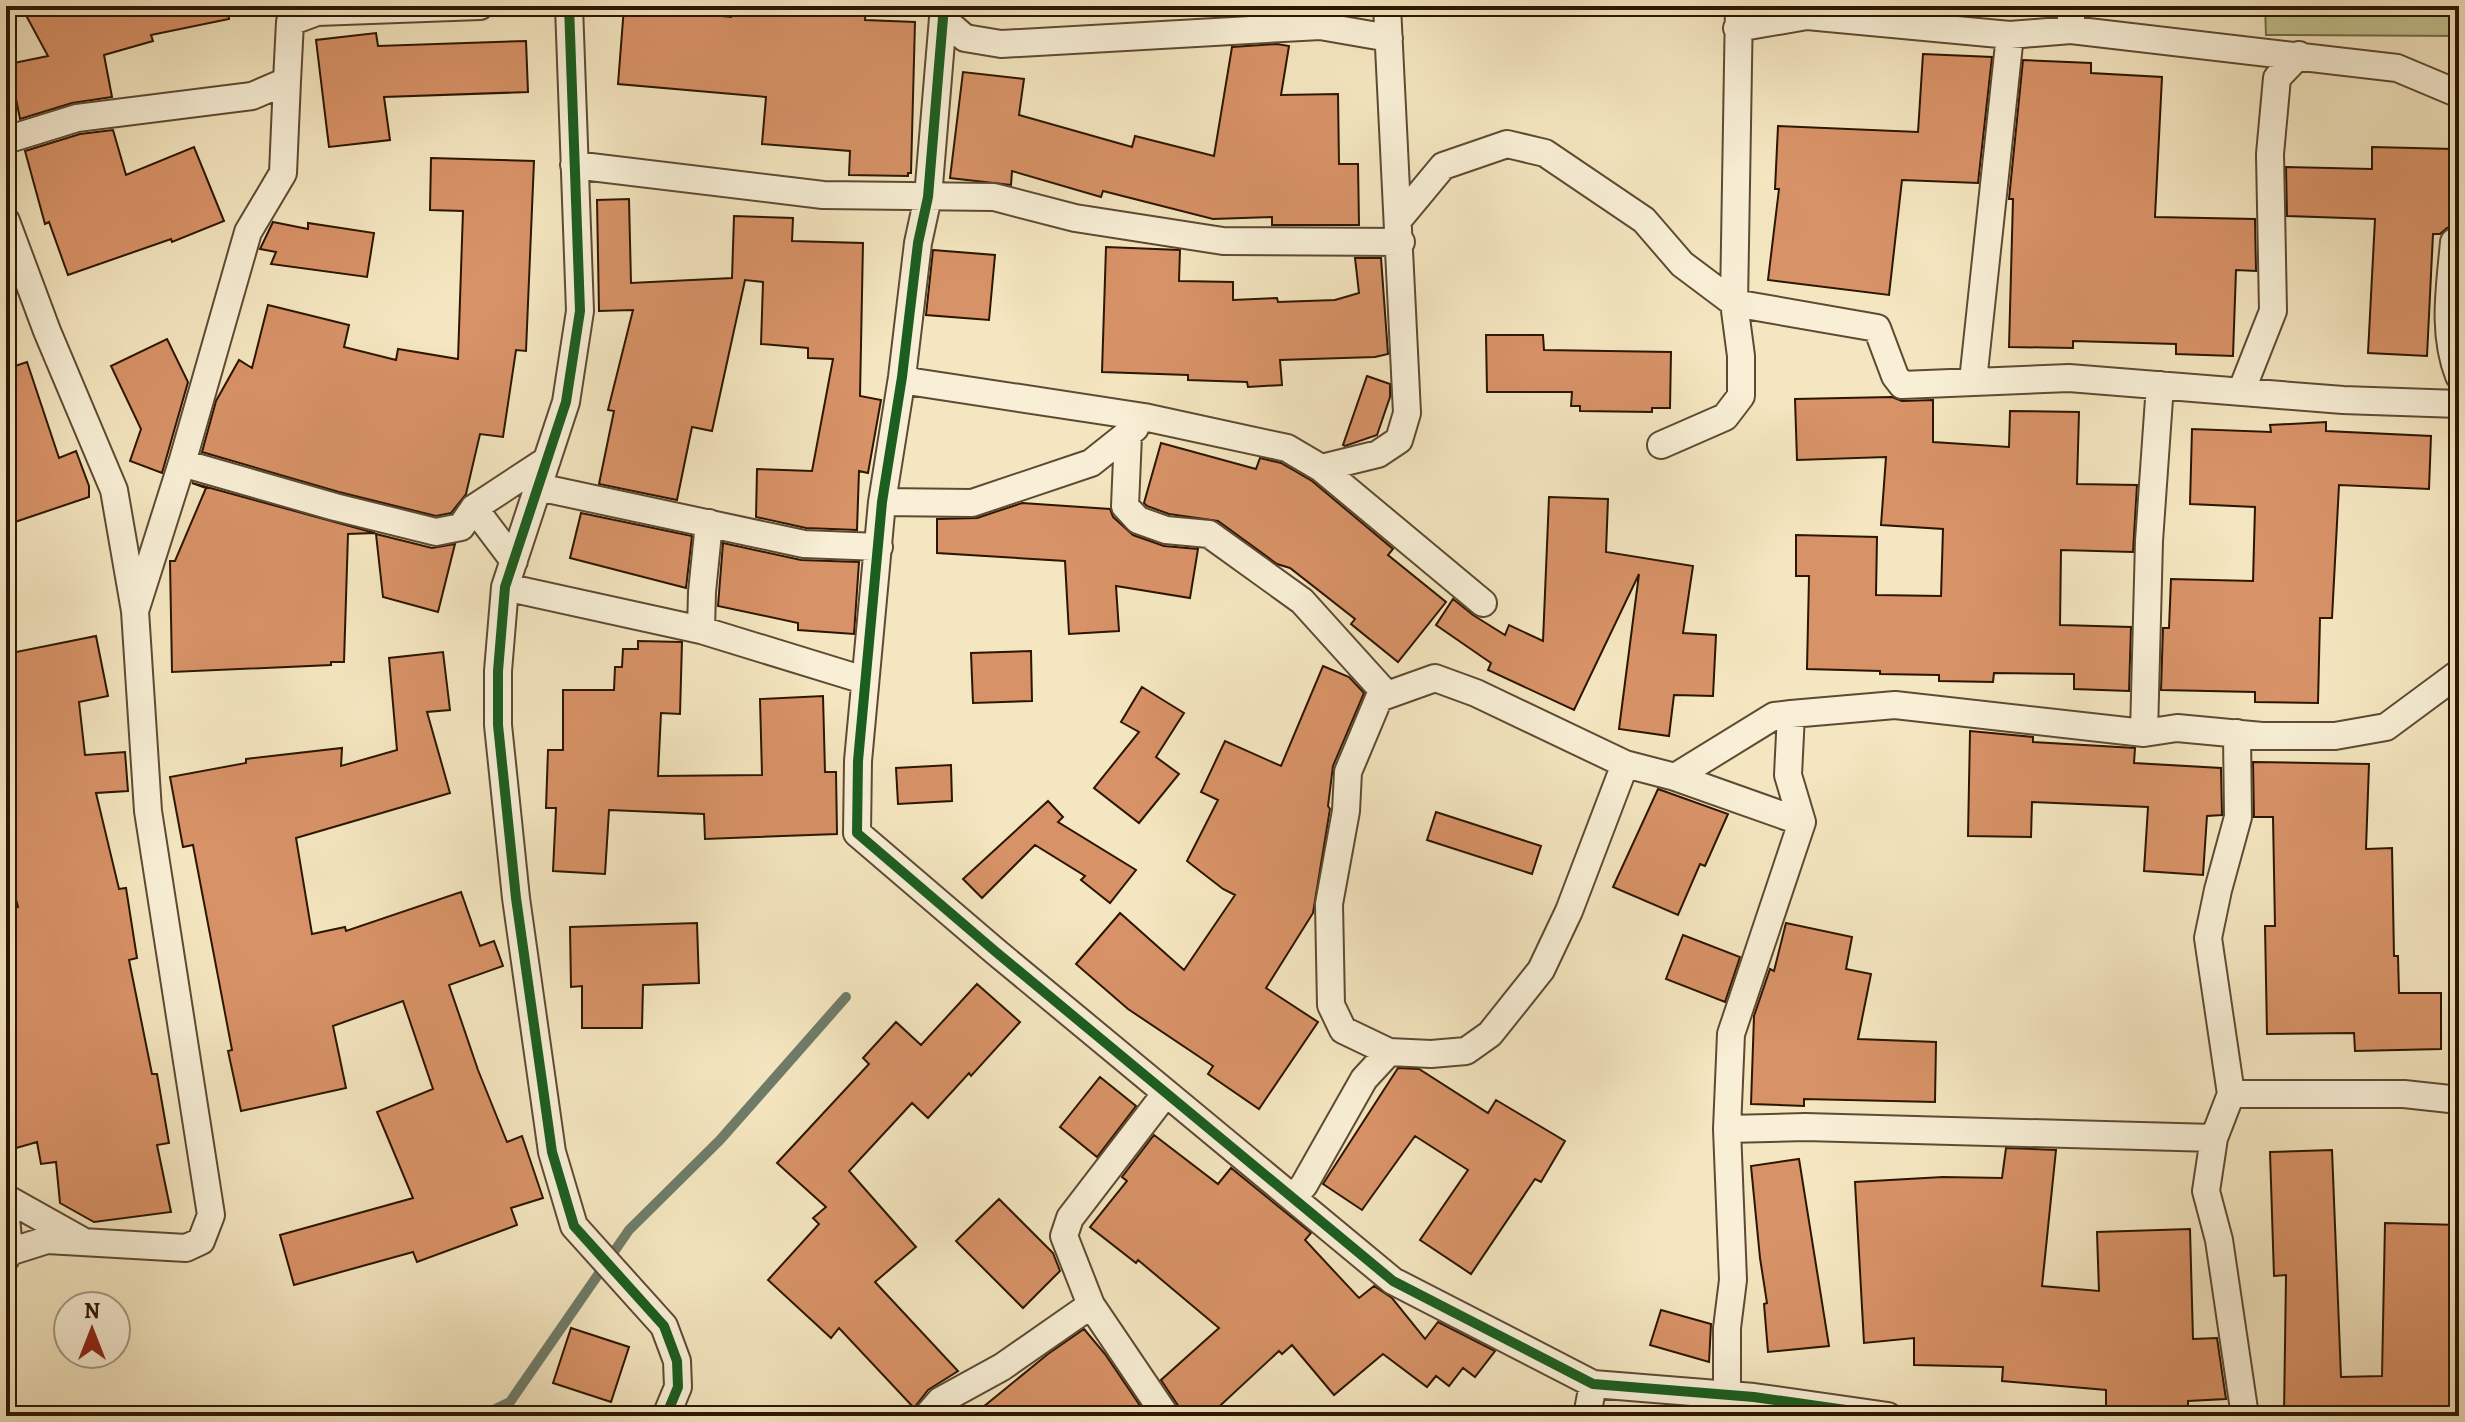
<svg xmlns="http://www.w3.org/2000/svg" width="2465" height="1422" font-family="Alegreya,serif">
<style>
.green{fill:#c1c38e;stroke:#766c48;stroke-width:2}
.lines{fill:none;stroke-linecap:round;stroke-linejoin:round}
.stream{stroke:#6f7c69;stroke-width:10}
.building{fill:#d89267;stroke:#2c1602;stroke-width:2}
.street-casing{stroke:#5e4a32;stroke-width:30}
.street{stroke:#f8efd6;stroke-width:26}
.cycleway-casing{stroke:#f8efd6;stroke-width:15}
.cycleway{stroke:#1b5e20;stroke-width:10}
</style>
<rect width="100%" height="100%" fill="#f4e6c0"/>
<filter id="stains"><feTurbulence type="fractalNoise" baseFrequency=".0025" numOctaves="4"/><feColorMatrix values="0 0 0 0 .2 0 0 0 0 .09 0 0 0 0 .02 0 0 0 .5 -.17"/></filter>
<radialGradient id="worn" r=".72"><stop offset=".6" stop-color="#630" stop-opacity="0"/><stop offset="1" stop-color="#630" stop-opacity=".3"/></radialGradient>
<path class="green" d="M 2265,6 L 2459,6 L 2459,36 L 2266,35 Z"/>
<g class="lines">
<path class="stream" d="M 481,1416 L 510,1402 L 629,1230 L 720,1140 L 846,997"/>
</g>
<path class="building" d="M 21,6 L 228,6 L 229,19 L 151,35 L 153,41 L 104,55 L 112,97 L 72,103 L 20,119 L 9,64 L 48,56 Z
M 732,6 L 866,6 L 865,20 L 915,22 L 911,173 L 908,173 L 908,176 L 849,175 L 850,151 L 762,144 L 766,97 L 618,84 L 624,7 L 731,17 Z
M 376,33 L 378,46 L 526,41 L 528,92 L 384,97 L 390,140 L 329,147 L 316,40 Z
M 1277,44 L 1289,46 L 1281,95 L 1338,94 L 1339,164 L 1358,164 L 1359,225 L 1272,225 L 1272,217 L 1213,219 L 1103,191 L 1101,197 L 1012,171 L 1011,185 L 950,178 L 963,72 L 1024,79 L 1019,115 L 1132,147 L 1135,136 L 1214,156 L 1232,47 Z
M 1923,54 L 1992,57 L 1978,183 L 1902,180 L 1889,295 L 1768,280 L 1779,189 L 1775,189 L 1778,126 L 1918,132 Z
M 2023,60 L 2091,63 L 2091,73 L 2162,77 L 2155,217 L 2255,219 L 2256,271 L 2236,270 L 2233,356 L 2176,354 L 2176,344 L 2073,341 L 2073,348 L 2009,347 L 2013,199 L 2009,199 Z
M 113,130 L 126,175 L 194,147 L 224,221 L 172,242 L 171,239 L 68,275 L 49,222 L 45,224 L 25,151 L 80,134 Z
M 2372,147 L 2454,149 L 2452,202 L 2459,202 L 2459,226 L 2447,228 L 2440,234 L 2433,234 L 2427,356 L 2368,353 L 2375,219 L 2287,216 L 2286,167 L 2372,169 Z
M 431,158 L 534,161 L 526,351 L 516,350 L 503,437 L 480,434 L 466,494 L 451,513 L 436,516 L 339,492 L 202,452 L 216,401 L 239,360 L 252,368 L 268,305 L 349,325 L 344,347 L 396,360 L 398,349 L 458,359 L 463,211 L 430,210 Z
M 629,199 L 631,283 L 732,278 L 734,216 L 793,218 L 792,241 L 863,243 L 860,396 L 881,400 L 868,473 L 859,471 L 857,530 L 806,528 L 756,517 L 757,469 L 812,471 L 833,359 L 808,358 L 808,348 L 761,344 L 763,282 L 745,280 L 712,431 L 692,427 L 677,500 L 599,484 L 614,411 L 608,410 L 633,310 L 599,311 L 597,200 Z
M 273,222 L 308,229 L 308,223 L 374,233 L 367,277 L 271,264 L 276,252 L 260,249 Z
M 1106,247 L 1180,250 L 1179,281 L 1233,282 L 1233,300 L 1277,298 L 1278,302 L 1335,300 L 1359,293 L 1355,258 L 1381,258 L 1388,354 L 1375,357 L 1280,360 L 1282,385 L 1248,387 L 1247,382 L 1188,380 L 1188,375 L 1102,372 Z
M 933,250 L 995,255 L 989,320 L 926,315 Z
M 1486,335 L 1543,335 L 1544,350 L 1671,352 L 1670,408 L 1652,408 L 1652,412 L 1580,411 L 1580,406 L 1571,406 L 1572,392 L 1487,392 Z
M 167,339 L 188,382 L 162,473 L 130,461 L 141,429 L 111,366 Z
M 27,362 L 59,458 L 76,451 L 89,486 L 89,497 L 6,525 L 6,369 Z
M 1367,376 L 1390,384 L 1390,397 L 1377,435 L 1345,446 L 1343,445 Z
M 1892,397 L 1902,401 L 1933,400 L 1933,442 L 2009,447 L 2010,411 L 2079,412 L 2077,484 L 2137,485 L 2133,552 L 2061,550 L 2060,625 L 2131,627 L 2129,691 L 2074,689 L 2074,674 L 1994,673 L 1993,682 L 1939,681 L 1939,675 L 1880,674 L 1880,671 L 1807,669 L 1809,576 L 1796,576 L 1796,535 L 1877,537 L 1876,595 L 1941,596 L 1943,529 L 1881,525 L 1886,457 L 1797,460 L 1795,399 Z
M 2326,422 L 2326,431 L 2431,436 L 2429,489 L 2339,485 L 2332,618 L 2320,618 L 2318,703 L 2255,702 L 2255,692 L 2161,690 L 2163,628 L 2169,628 L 2171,579 L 2253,581 L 2255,507 L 2190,504 L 2192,429 L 2271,432 L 2270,425 Z
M 1161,443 L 1256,469 L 1260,458 L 1281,463 L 1312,481 L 1393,549 L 1388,555 L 1446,602 L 1398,662 L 1351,624 L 1355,619 L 1290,568 L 1277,564 L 1218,521 L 1169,514 L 1147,506 L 1144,503 Z
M 192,483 L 375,533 L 348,534 L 344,662 L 331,662 L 331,665 L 172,672 L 170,561 L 175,561 L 206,488 Z
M 1549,497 L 1608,499 L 1606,552 L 1693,566 L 1683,633 L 1716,635 L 1713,696 L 1674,695 L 1669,736 L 1619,729 L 1639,574 L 1574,710 L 1488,670 L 1491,663 L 1436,625 L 1453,599 L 1473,615 L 1505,635 L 1509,625 L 1543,641 Z
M 1022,503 L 1110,509 L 1113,517 L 1133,535 L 1164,546 L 1198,549 L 1190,598 L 1116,586 L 1119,631 L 1069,634 L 1065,561 L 937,553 L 937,519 L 977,518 Z
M 581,513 L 692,536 L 686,588 L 570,558 Z
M 376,534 L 432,548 L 455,544 L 438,612 L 383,597 Z
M 723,543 L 801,560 L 859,562 L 854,634 L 798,630 L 798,623 L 718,606 Z
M 96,636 L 108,696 L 79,702 L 85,755 L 125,752 L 128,791 L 96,793 L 119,889 L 126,888 L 137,958 L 129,960 L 152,1074 L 157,1074 L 169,1143 L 157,1145 L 171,1212 L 94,1222 L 60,1203 L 56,1162 L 41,1164 L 37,1142 L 6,1151 L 6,909 L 18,907 L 6,863 L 6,736 L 16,734 L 6,684 L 6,654 Z
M 638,641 L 682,642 L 680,714 L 661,713 L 658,776 L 762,775 L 760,699 L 823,696 L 825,772 L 836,772 L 837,834 L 705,839 L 704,814 L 609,810 L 605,874 L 553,871 L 556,808 L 546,808 L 548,750 L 563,750 L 563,690 L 614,690 L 615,667 L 622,667 L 623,649 L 638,649 Z
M 1031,651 L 1032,701 L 973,703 L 971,653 Z
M 443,652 L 450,710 L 427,712 L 450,793 L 296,838 L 312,934 L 345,927 L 346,931 L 461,892 L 480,946 L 494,941 L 503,966 L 449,985 L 478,1070 L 507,1142 L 522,1136 L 543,1198 L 511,1208 L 517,1225 L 417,1262 L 413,1252 L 294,1285 L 280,1235 L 413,1198 L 377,1112 L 433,1089 L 403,1001 L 333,1026 L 346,1088 L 241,1111 L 228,1051 L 232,1050 L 193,845 L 183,847 L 170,777 L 246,763 L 246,759 L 342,748 L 341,766 L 397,750 L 389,658 Z
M 1323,666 L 1349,677 L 1364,693 L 1333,766 L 1328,806 L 1330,809 L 1313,913 L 1266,988 L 1318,1022 L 1259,1109 L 1208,1074 L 1213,1066 L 1128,1009 L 1076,964 L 1120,913 L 1184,970 L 1235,895 L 1223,889 L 1187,861 L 1218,800 L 1201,792 L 1225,741 L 1281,766 Z
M 1142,687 L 1184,713 L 1156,757 L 1179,774 L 1139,823 L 1094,788 L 1139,732 L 1121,722 Z
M 1970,731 L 2033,737 L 2033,742 L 2135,748 L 2134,763 L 2221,768 L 2222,815 L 2207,816 L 2203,875 L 2144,871 L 2148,807 L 2032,802 L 2031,837 L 1968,836 Z
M 2253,762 L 2369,764 L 2366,849 L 2392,848 L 2394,956 L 2398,956 L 2399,993 L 2441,993 L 2441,1049 L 2355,1051 L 2354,1033 L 2267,1034 L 2265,926 L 2275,926 L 2273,817 L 2254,817 Z
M 951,765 L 952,801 L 898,804 L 896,768 Z
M 1658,789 L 1728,814 L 1705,866 L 1700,864 L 1678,915 L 1613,887 Z
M 1048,801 L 1063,817 L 1058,822 L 1136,870 L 1110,903 L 1081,880 L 1085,876 L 1035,845 L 982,898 L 963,879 Z
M 1436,812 L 1541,846 L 1532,874 L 1427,840 Z
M 697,923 L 699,983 L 643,985 L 642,1028 L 582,1028 L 582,986 L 571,987 L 570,927 Z
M 1786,923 L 1852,937 L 1846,969 L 1871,974 L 1858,1039 L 1936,1042 L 1935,1102 L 1804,1099 L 1804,1106 L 1751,1104 L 1754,1016 L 1770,969 L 1774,971 Z
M 1683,935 L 1740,957 L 1725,1002 L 1666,979 Z
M 977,984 L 1020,1022 L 971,1076 L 969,1073 L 928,1118 L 912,1103 L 849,1171 L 916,1247 L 875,1282 L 958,1371 L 928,1390 L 914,1408 L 839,1328 L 831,1338 L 768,1280 L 819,1224 L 813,1218 L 826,1207 L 777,1163 L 869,1064 L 863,1058 L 896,1022 L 921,1045 Z
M 1398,1068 L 1419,1069 L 1488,1113 L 1496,1100 L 1565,1141 L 1541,1182 L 1535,1179 L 1471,1274 L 1420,1240 L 1468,1170 L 1415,1136 L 1362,1210 L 1323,1184 Z
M 1100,1077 L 1136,1106 L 1097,1157 L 1060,1127 Z
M 1154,1135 L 1218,1184 L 1231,1168 L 1311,1233 L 1305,1240 L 1359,1298 L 1374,1286 L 1392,1298 L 1425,1339 L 1438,1322 L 1495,1351 L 1475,1377 L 1463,1368 L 1449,1386 L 1436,1376 L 1427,1387 L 1383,1354 L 1334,1395 L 1292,1345 L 1282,1354 L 1279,1351 L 1209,1416 L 1182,1416 L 1179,1407 L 1161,1380 L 1219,1328 L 1138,1260 L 1136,1263 L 1090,1227 L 1127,1181 L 1122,1177 Z
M 2006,1148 L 2056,1150 L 2042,1286 L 2099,1291 L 2097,1232 L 2190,1229 L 2193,1339 L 2217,1338 L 2226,1399 L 2188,1401 L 2188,1408 L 2106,1406 L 2106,1390 L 2002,1381 L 2003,1367 L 1914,1365 L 1914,1338 L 1864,1343 L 1855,1182 L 1943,1177 L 2002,1178 Z
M 2332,1150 L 2341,1377 L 2382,1376 L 2385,1223 L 2459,1225 L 2459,1406 L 2345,1409 L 2345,1415 L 2284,1414 L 2286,1275 L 2274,1276 L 2270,1152 Z
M 1799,1159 L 1829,1346 L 1768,1352 L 1764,1304 L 1767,1303 L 1760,1258 L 1751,1166 Z
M 999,1199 L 1053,1253 L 1060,1271 L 1023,1308 L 956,1241 Z
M 1661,1310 L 1711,1324 L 1709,1362 L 1650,1345 Z
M 571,1328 L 629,1347 L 611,1402 L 553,1383 Z
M 1084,1329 L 1105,1354 L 1147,1416 L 972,1416 L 1048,1354 Z"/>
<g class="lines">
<g class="street-casing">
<path id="street" d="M 569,6 L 580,311 L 566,402 L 505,587 L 498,671 L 498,725 L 516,898 L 552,1152 L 574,1226 L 664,1326 L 677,1361 L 678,1387 L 666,1416
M 944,6 L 928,197 L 918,243 L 902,377 L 882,502 L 858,761 L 857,833 L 996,952 L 1393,1281 L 1593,1384 L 1754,1397 L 1888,1416
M 2071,6 L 2071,30
M 944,20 L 965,38 L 1001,44 L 1320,26 L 1389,38
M 1737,28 L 1807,16 L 2010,35 L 2071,30 L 2397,68 L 2459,94
M 6,140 L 77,118 L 252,96 L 287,81 L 290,22 L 317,12 L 480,6
M 574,165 L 823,195 L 994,197 L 1075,218 L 1223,241 L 1401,242
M 1399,219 L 1443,166 L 1507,144 L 1545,153 L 1644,220 L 1682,264 L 1734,303 L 1877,328 L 1895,376 L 1902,385 L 2069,378 L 2343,400 L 2459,404
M 6,221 L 47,331 L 114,490 L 135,611 L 148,811 L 211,1215 L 201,1241 L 186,1248 L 47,1240 L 9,1252 L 6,1258
M 2459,242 L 2454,242 C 2450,287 2442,333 2459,376
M 902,377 L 914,382 L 1144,417 L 1287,448 L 1321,468 L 1483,603
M 1973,381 L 2010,35
M 2241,392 L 2273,311 L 2270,154 L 2277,78 L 2299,55
M 1128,435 L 1125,506 L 1138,520 L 1166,530 L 1209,534 L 1302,601 L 1387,695
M 1661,445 L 1725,417 L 1741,396 L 1741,356 L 1734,303 L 1739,6
M 182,463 L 335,507 L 436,532 L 461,527 L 474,508 L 547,460
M 1321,468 L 1378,454 L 1399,440 L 1407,413 L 1387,6
M 538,487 L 804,544 L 879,547
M 882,502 L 972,503 L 1091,463 L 1135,428
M 474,508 L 514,561
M 505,587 L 701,630 L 864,680
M 136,608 L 182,463 L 248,232 L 283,173 L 287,81
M 701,630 L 702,592 L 709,523
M 2144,733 L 2149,541 L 2160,385
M 2237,733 L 2238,817 L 2218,890 L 2208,938 L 2231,1094 L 2214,1138 L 2206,1191 L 2219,1240 L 2245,1416
M 1625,764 L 1569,911 L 1541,970 L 1490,1034 L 1466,1051 L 1431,1054 L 1389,1052 L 1343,1030 L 1331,1005 L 1329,904 L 1346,811 L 1348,772 L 1379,698 L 1435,678 L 1476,693 L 1625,764 L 1675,777 L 1802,822
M 1675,777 L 1774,716 L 1791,714 L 1895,705 L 2144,733 L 2177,728 L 2262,736 L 2335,736 L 2386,727 L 2459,673
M 1166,1093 L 1070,1218 L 1064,1236 L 1091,1305 L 1166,1416
M 2231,1094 L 2404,1094 L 2459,1100
M 1727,1129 L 1805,1127 L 2214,1138
M 6,1198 L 81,1240
M 1293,1198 L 1304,1185 L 1364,1079 L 1389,1052
M 6,1216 L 9,1252
M 1727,1395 L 1727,1328 L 1733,1280 L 1727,1129 L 1731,1034 L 1802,822 L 1788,775 L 1791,714
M 927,1416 L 940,1401 L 1002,1367 L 1091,1305
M 1587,1416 L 1593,1384"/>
</g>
<use href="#street" class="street"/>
<g class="cycleway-casing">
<path id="cycleway" d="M 569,6 L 580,311 L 566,402 L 505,587 L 498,671 L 498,725 L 516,898 L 552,1152 L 574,1226 L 664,1326 L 677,1361 L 678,1387 L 666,1416
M 944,6 L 928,197 L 918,243 L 902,377 L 882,502 L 858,761 L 857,833 L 996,952 L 1393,1281 L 1593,1384 L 1754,1397 L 1888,1416"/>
</g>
<use href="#cycleway" class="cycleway"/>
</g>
<rect width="2465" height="1422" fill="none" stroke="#f4e6c0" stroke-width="32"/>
<rect x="8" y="8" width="2449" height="1406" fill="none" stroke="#2c1602" stroke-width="4"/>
<rect x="16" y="16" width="2433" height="1390" fill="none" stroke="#2c1602" stroke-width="2"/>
<g transform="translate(92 1330)"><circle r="38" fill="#f8efd6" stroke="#a69881" stroke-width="2"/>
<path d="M0-6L14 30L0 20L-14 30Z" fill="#8f2418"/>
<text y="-12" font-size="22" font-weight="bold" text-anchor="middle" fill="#2c1602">N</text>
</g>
<rect width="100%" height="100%" filter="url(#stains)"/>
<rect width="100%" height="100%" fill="url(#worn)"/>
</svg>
